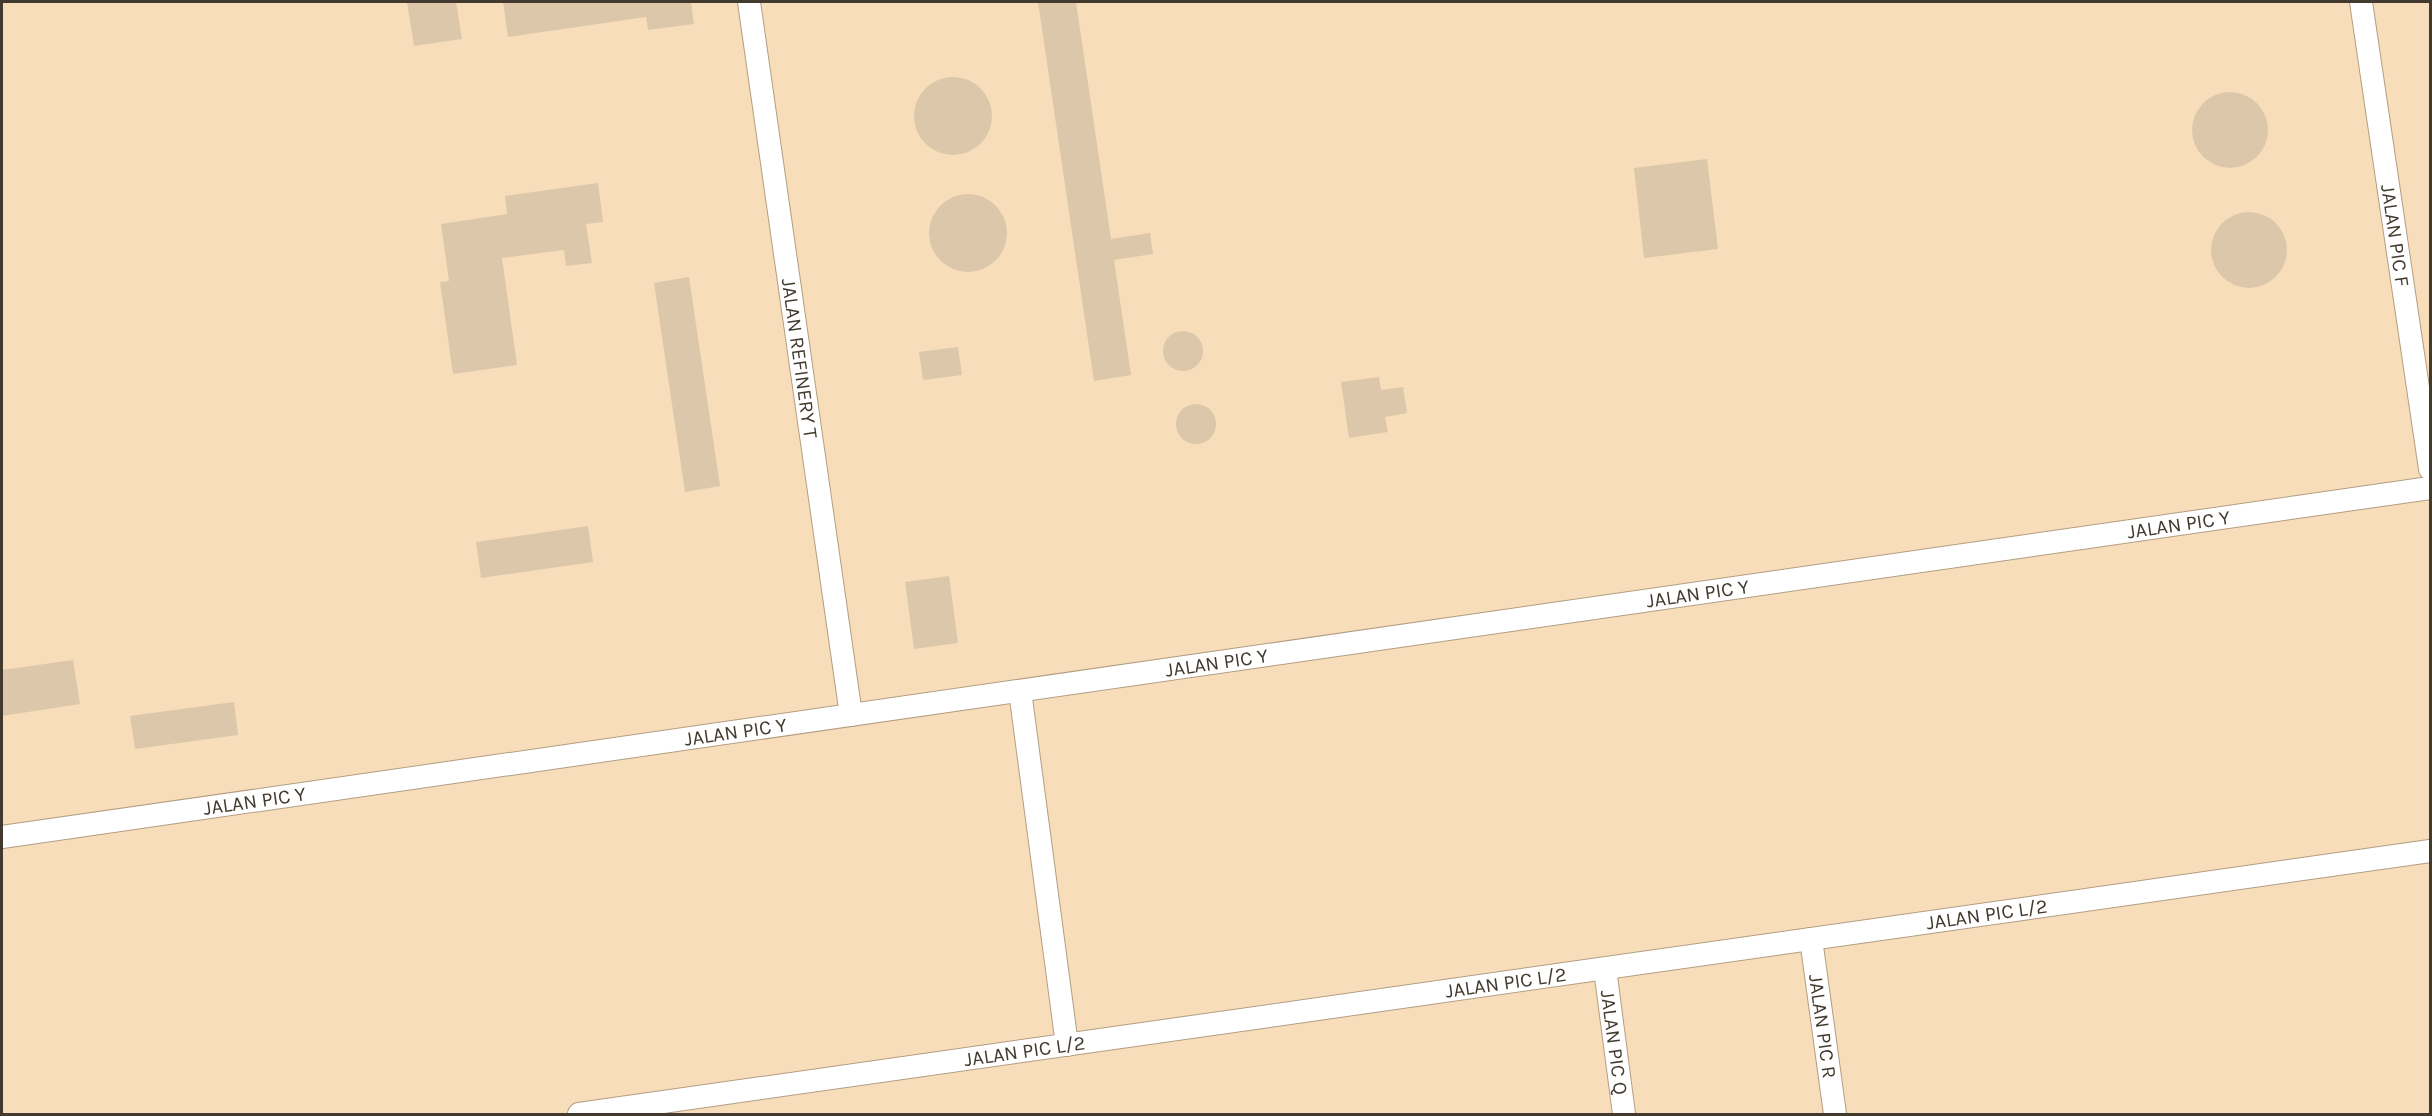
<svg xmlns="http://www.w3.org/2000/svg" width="2432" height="1116" font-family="Karla,sans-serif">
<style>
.built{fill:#f7ddb9}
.building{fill:#ddc7ab}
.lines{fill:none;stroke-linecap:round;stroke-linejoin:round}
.minor-casing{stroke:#b39e83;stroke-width:24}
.minor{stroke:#fff;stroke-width:22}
.labels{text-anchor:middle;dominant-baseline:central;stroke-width:6;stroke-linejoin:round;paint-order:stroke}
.street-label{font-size:20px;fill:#433a2f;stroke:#fff}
</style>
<rect width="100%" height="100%" fill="#fcead3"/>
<path class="built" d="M 2,2 L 2430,2 L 2430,1114 L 2,1114 Z"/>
<path class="building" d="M 407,2 L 456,2 L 462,39 L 414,46 Z
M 503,2 L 691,2 L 694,24 L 648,30 L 646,17 L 508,37 Z
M 1038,2 L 1076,2 L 1111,239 L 1150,233 L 1153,254 L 1114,260 L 1131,375 L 1094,381 Z
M914 116a39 39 0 1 1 78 0a39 39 0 1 1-78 0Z
M2192 130a38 38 0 1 1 76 0a38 38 0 1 1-76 0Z
M 1707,159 L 1718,249 L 1644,258 L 1634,168 Z
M 598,183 L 603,222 L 586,224 L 592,263 L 566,266 L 564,250 L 502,258 L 517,365 L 453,374 L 440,282 L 449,281 L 441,224 L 507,214 L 505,196 Z
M929 233a39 39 0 1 1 78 0a39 39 0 1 1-78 0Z
M2211 250a38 38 0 1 1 76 0a38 38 0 1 1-76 0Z
M 689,277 L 720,486 L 685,492 L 654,283 Z
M1163 351a20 20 0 1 1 40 0a20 20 0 1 1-40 0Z
M 958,347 L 962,375 L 923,380 L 919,352 Z
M 1379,377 L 1381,390 L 1403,387 L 1407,413 L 1385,417 L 1388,432 L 1349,438 L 1341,382 Z
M1176 424a20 20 0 1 1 40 0a20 20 0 1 1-40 0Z
M 588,526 L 593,562 L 481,578 L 476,542 Z
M 949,576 L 958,643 L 914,649 L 905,582 Z
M 73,660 L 80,704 L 2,716 L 2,670 Z
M 234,702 L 238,735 L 135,749 L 130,716 Z"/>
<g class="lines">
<g class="minor-casing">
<g id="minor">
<path id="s1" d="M 749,2 L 851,715"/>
<path id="s2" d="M 2361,2 L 2430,469"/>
<path d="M 1020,691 L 1067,1045"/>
<path id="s3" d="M 2,837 L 2430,488"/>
<path id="s4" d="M 1811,939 L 1835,1114"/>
<path id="s5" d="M 1605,969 L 1624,1114"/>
<path id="s6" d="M 579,1114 L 2430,851"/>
</g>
</g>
<use href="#minor" class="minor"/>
</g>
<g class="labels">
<g class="street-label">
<text stroke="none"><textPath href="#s2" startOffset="236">JALAN PIC F</textPath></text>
<text stroke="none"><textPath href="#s1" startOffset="360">JALAN REFINERY T</textPath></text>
<text stroke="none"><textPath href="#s3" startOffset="2199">JALAN PIC Y</textPath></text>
<text stroke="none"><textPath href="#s3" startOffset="1713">JALAN PIC Y</textPath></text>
<text stroke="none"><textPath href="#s3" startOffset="1227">JALAN PIC Y</textPath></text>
<text stroke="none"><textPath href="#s3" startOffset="741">JALAN PIC Y</textPath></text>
<text stroke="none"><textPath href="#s3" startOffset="255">JALAN PIC Y</textPath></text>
<text stroke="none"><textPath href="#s6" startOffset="1422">JALAN PIC L/2</textPath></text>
<text stroke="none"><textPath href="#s6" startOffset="936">JALAN PIC L/2</textPath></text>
<text stroke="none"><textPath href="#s4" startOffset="88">JALAN PIC R</textPath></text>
<text stroke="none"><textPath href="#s5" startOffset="74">JALAN PIC Q</textPath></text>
<text stroke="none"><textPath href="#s6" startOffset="450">JALAN PIC L/2</textPath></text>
</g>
</g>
<rect width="2432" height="1116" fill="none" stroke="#433a2f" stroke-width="6"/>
</svg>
